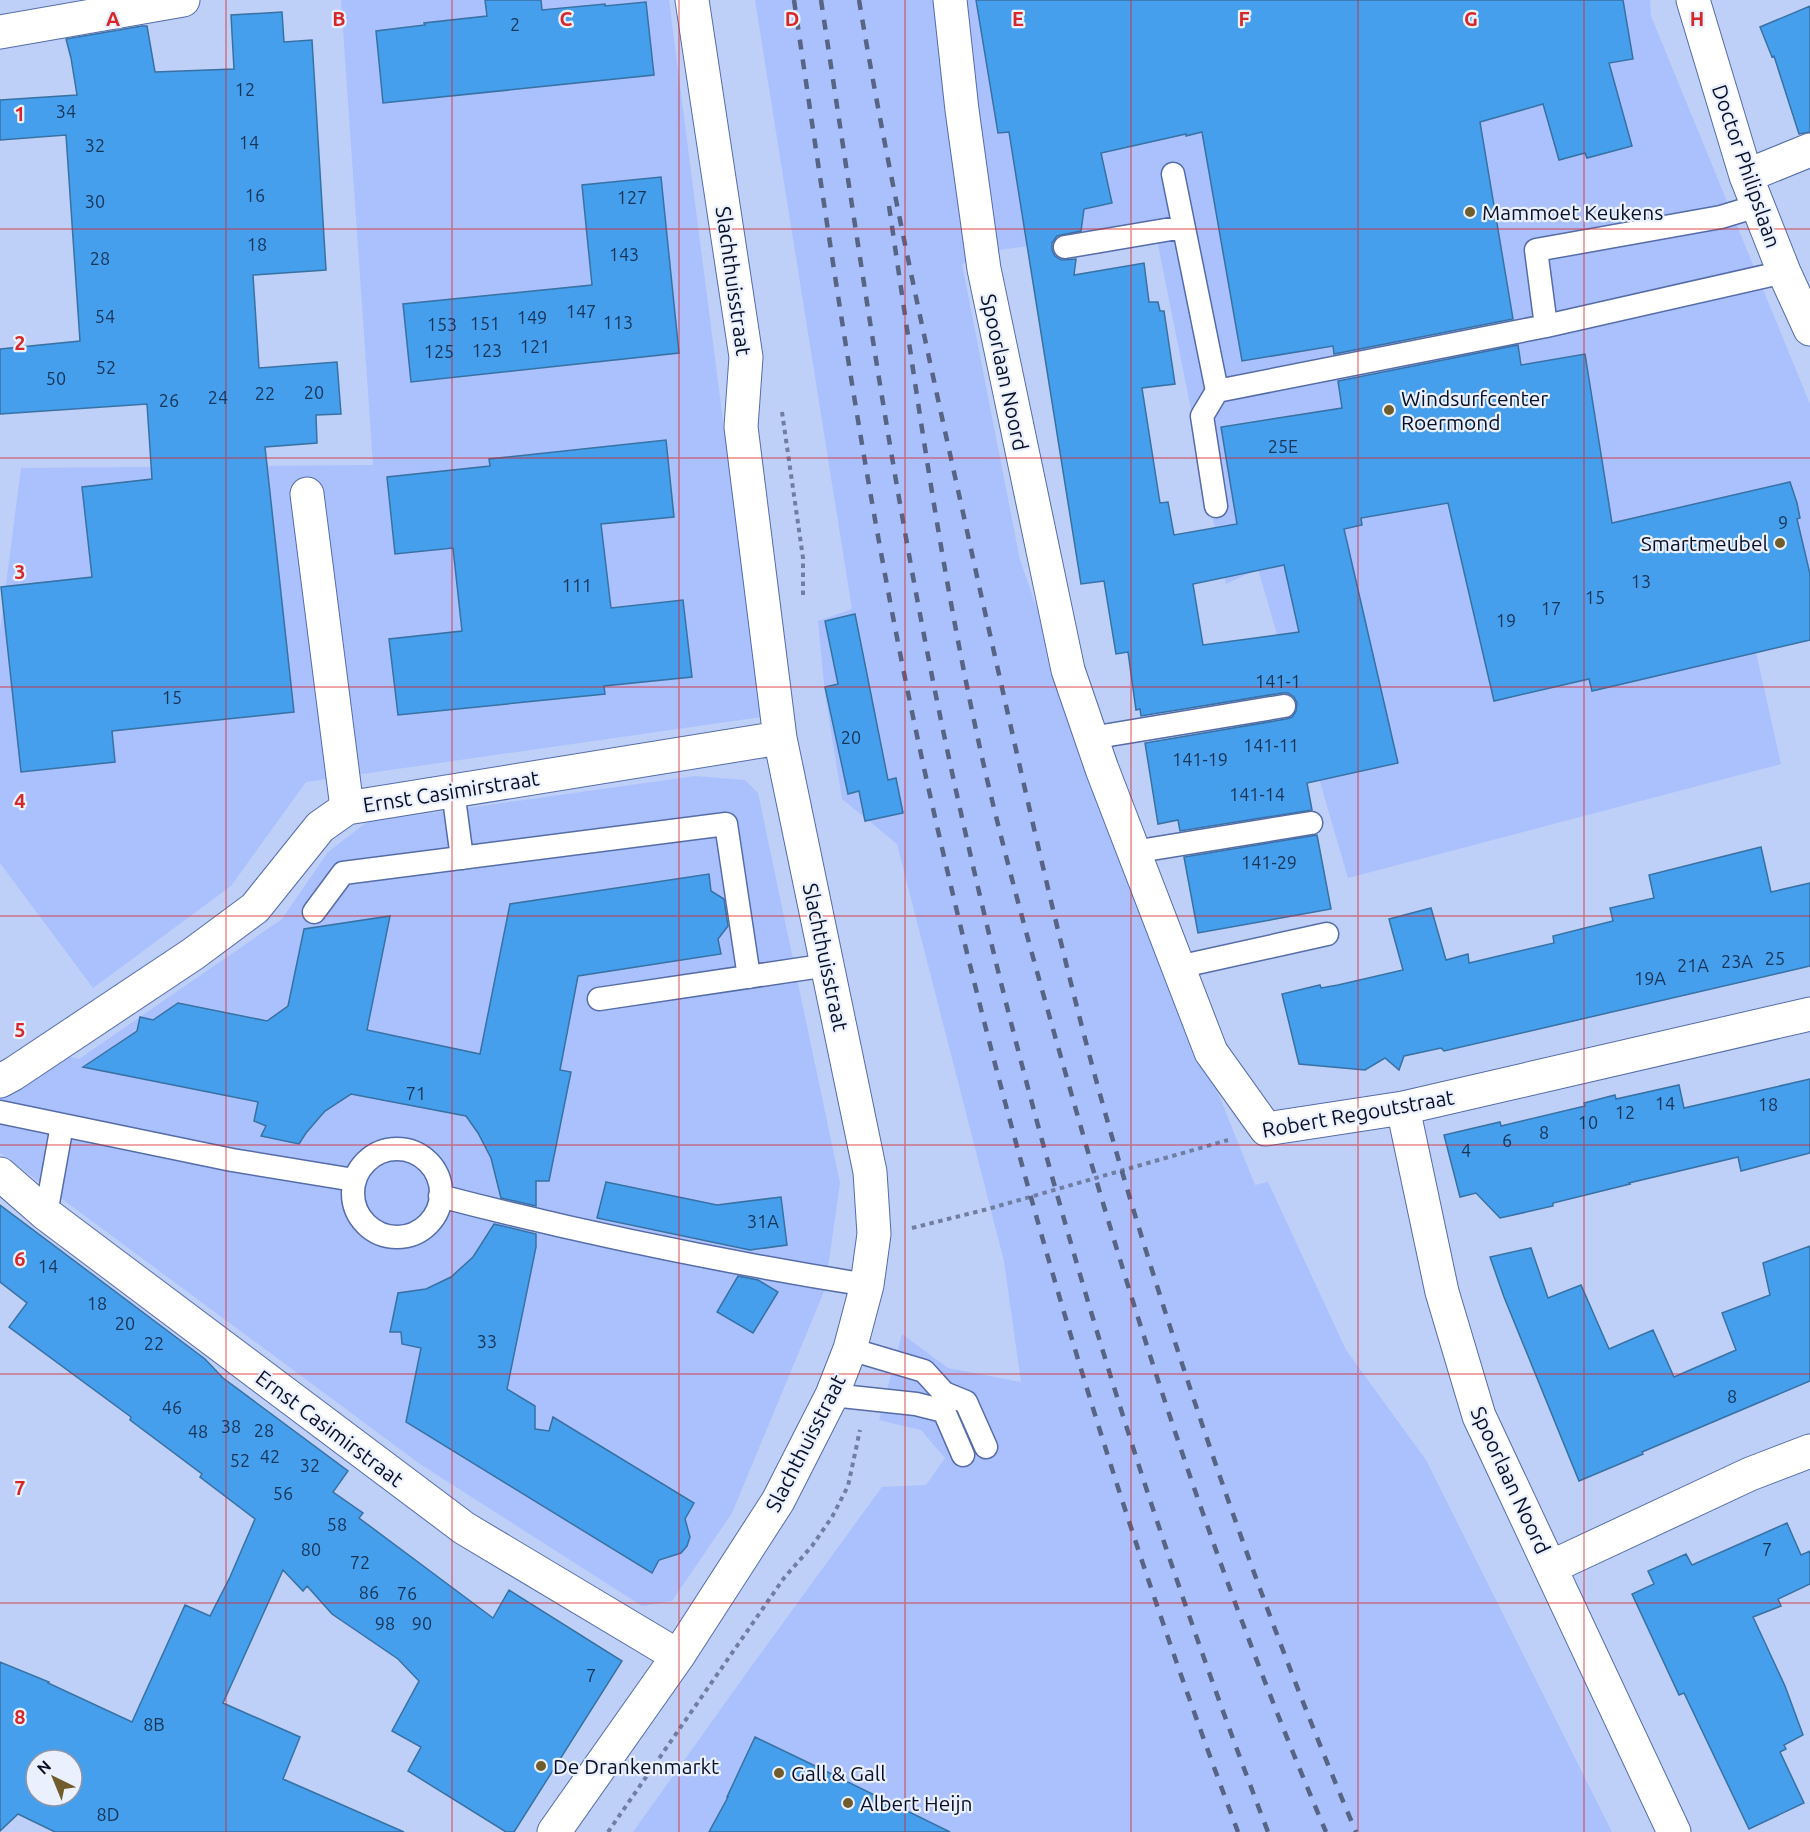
<svg xmlns="http://www.w3.org/2000/svg" width="1810" height="1832" font-family="Ubuntu,sans-serif">
<style>
.built{fill:#aac1fd}
.building{fill:#459fec;stroke:#3871a4;stroke-width:1.5;fill-rule:evenodd}
.lines{fill:none;stroke-linecap:round;stroke-linejoin:round}
.lane-casing{stroke:#556ca9;stroke-width:25}
.street-casing{stroke:#556ca9;stroke-width:35}
.path{stroke:#717ea0;stroke-width:4;stroke-dasharray:4.5 4.5;stroke-linecap:butt}
.lane{stroke:#fff;stroke-width:22}
.street{stroke:#fff;stroke-width:33}
.rail{stroke:#586483;stroke-width:4.5;stroke-dasharray:10 10;stroke-linecap:butt}
.grid{fill:none;stroke:#d62828;stroke-width:1.5;stroke-opacity:0.55}
.poi-dot{fill:#715d2c;stroke:#eaf0fe;stroke-width:2}
.labels{text-anchor:middle;dominant-baseline:central;stroke-width:4.5;stroke-linejoin:round;paint-order:stroke}
.number-label{font-size:18px;fill:#173459}
.street-label{font-size:21px;fill:#081028;stroke:#eaf0fe}
.poi-label{font-size:21px;fill:#081028;stroke:#eaf0fe;text-anchor:start}
.grid-label{font-size:20px;text-anchor:middle;font-weight:bold;fill:#d62828;stroke:#eaf0fe;stroke-width:4.5;stroke-linejoin:round;paint-order:stroke}
</style>
<rect width="100%" height="100%" fill="#becff8"/>
<path class="built" d="M 341,0 L 669,0 L 761,717 L 306,782 L 231,886 L 93,988 L 0,863 L 0,631 L 21,468 L 373,465 Z
M 755,0 L 1650,0 L 1651,16 L 1810,404 L 1810,615 L 1753,639 L 1781,764 L 1348,878 L 1258,569 L 1226,584 L 1155,230 L 999,250 L 962,264 L 1020,560 L 1129,871 L 1255,1185 L 1268,1182 L 1346,1350 L 1426,1460 L 1612,1832 L 633,1832 L 753,1664 L 882,1487 L 926,1485 L 945,1458 L 921,1430 L 879,1420 L 902,1334 L 948,1368 L 1021,1382 L 1004,1261 L 897,844 L 842,799 L 825,694 L 818,621 L 852,609 Z
M 695,776 L 745,780 L 758,793 L 840,1183 L 825,1289 L 732,1513 L 672,1601 L 642,1606 L 420,1464 L 0,1153 L 0,1100 L 1,1094 L 63,1055 L 79,1059 L 282,919 L 328,852 L 367,822 Z"/>
<path class="building" d="M 485,0 L 541,0 L 542,10 L 605,4 L 605,6 L 646,2 L 654,75 L 383,103 L 376,31 L 425,25 L 424,23 L 487,16 Z
M 976,0 L 1623,0 L 1633,59 L 1609,63 L 1632,146 L 1587,158 L 1585,153 L 1559,160 L 1543,104 L 1480,122 L 1513,319 L 1334,354 L 1333,346 L 1242,361 L 1202,132 L 1186,136 L 1186,134 L 1101,153 L 1112,203 L 1084,209 L 1081,231 L 1057,236 L 1052,243 L 1052,250 L 1055,256 L 1061,260 L 1076,259 L 1074,275 L 1144,263 L 1149,302 L 1158,302 L 1160,311 L 1164,311 L 1175,384 L 1142,388 L 1160,503 L 1168,502 L 1174,535 L 1237,524 L 1221,427 L 1342,408 L 1338,381 L 1518,345 L 1521,365 L 1585,354 L 1612,523 L 1790,482 L 1797,503 L 1800,518 L 1797,519 L 1810,574 L 1810,640 L 1592,691 L 1589,679 L 1494,701 L 1448,503 L 1361,518 L 1362,525 L 1344,529 L 1398,763 L 1307,783 L 1312,810 L 1180,831 L 1178,820 L 1158,824 L 1145,743 L 1286,719 L 1292,717 L 1296,711 L 1297,703 L 1294,697 L 1288,693 L 1282,693 L 1141,716 L 1140,709 L 1136,710 L 1128,652 L 1116,654 L 1104,581 L 1081,584 L 1009,132 L 998,133 ZM 1284,565 L 1299,632 L 1203,645 L 1193,584 Z
M 1810,6 L 1810,132 L 1799,134 L 1774,56 L 1772,57 L 1760,27 Z
M 282,12 L 284,42 L 312,40 L 326,270 L 253,275 L 259,368 L 337,362 L 341,414 L 316,415 L 317,443 L 265,447 L 294,712 L 112,731 L 115,762 L 21,772 L 1,587 L 92,577 L 82,487 L 152,479 L 147,404 L 0,414 L 0,349 L 80,341 L 66,135 L 0,140 L 0,100 L 77,95 L 71,58 L 66,39 L 142,26 L 147,26 L 155,72 L 234,69 L 231,15 Z
M 661,177 L 679,353 L 411,382 L 403,304 L 592,285 L 582,185 Z
M 666,440 L 674,517 L 601,524 L 611,608 L 683,600 L 692,677 L 604,686 L 605,694 L 398,715 L 389,639 L 462,631 L 453,548 L 395,554 L 387,477 L 490,466 L 489,459 Z
M 855,614 L 888,780 L 896,778 L 903,813 L 865,821 L 859,791 L 848,794 L 825,687 L 838,684 L 825,621 Z
M 1317,835 L 1331,909 L 1198,933 L 1184,857 Z
M 1761,847 L 1771,892 L 1810,883 L 1810,966 L 1444,1051 L 1441,1048 L 1404,1056 L 1399,1070 L 1385,1058 L 1365,1070 L 1299,1064 L 1282,994 L 1320,985 L 1321,988 L 1338,985 L 1403,970 L 1389,919 L 1431,908 L 1446,960 L 1468,954 L 1469,963 L 1554,943 L 1553,936 L 1613,921 L 1610,908 L 1654,898 L 1649,875 Z
M 709,874 L 711,891 L 724,899 L 728,926 L 718,939 L 721,954 L 578,976 L 560,1070 L 571,1072 L 549,1181 L 536,1181 L 536,1206 L 501,1198 L 491,1158 L 478,1133 L 466,1116 L 351,1094 L 325,1111 L 306,1133 L 299,1144 L 261,1136 L 266,1126 L 254,1121 L 258,1102 L 83,1067 L 137,1031 L 140,1017 L 153,1020 L 178,1003 L 267,1021 L 288,1006 L 304,929 L 390,916 L 367,1030 L 480,1054 L 510,904 Z
M 1810,1079 L 1810,1153 L 1741,1171 L 1738,1157 L 1629,1183 L 1630,1184 L 1553,1203 L 1553,1206 L 1500,1218 L 1476,1193 L 1460,1197 L 1444,1135 L 1500,1122 L 1501,1126 L 1585,1106 L 1584,1103 L 1615,1095 L 1616,1099 L 1679,1085 L 1684,1108 Z
M 606,1182 L 717,1205 L 781,1197 L 787,1245 L 750,1250 L 597,1218 Z
M 0,1205 L 205,1359 L 223,1378 L 348,1471 L 333,1492 L 363,1513 L 359,1518 L 493,1618 L 509,1590 L 622,1661 L 514,1832 L 506,1832 L 408,1771 L 421,1747 L 392,1731 L 419,1681 L 398,1659 L 332,1614 L 307,1586 L 303,1591 L 283,1570 L 223,1703 L 300,1737 L 283,1779 L 404,1832 L 55,1832 L 18,1814 L 0,1831 L 0,1662 L 49,1682 L 48,1683 L 132,1722 L 185,1605 L 210,1616 L 230,1577 L 255,1519 L 200,1477 L 202,1474 L 130,1420 L 131,1417 L 9,1327 L 27,1303 L 0,1282 ZM 36,1760 L 72,1760 L 72,1796 L 36,1796 Z
M 494,1224 L 536,1234 L 536,1247 L 507,1389 L 535,1406 L 535,1429 L 549,1431 L 553,1417 L 694,1503 L 685,1519 L 690,1537 L 687,1546 L 681,1553 L 659,1560 L 652,1573 L 406,1422 L 421,1348 L 402,1344 L 401,1332 L 390,1332 L 398,1293 L 426,1289 L 451,1277 L 473,1257 Z
M 1810,1246 L 1810,1381 L 1642,1452 L 1643,1454 L 1579,1481 L 1504,1297 L 1490,1257 L 1531,1248 L 1548,1298 L 1581,1285 L 1609,1349 L 1653,1330 L 1674,1377 L 1736,1350 L 1722,1313 L 1770,1295 L 1763,1263 Z
M 738,1276 L 758,1280 L 778,1292 L 753,1333 L 717,1312 Z
M 1787,1523 L 1801,1555 L 1810,1551 L 1810,1584 L 1778,1599 L 1781,1606 L 1753,1617 L 1785,1686 L 1803,1735 L 1784,1745 L 1786,1749 L 1780,1752 L 1804,1803 L 1749,1829 L 1684,1693 L 1679,1695 L 1632,1594 L 1654,1584 L 1648,1571 L 1686,1554 L 1692,1565 Z
M 755,1737 L 807,1762 L 950,1832 L 709,1832 L 728,1797 L 727,1797 Z"/>
<g class="lines">
<g class="lane-casing">
<path id="lane" d="M 1173,174 L 1217,391 L 1546,326 L 1784,272
M 1065,247 L 1183,227
M 1546,326 L 1536,250 L 1721,217 L 1757,206
M 1216,506 L 1202,416 L 1217,391
M 1091,738 L 1284,706
M 453,791 L 462,858
M 1133,852 L 1311,823
M 314,912 L 343,873 L 726,824 L 749,977
M 1178,967 L 1327,934
M 599,999 L 828,965
M 0,1112 L 232,1160 L 354,1180
M353 1193a44 44 0 1 1 88 0a44 44 0 1 1-88 0Z
M 440,1196 C 581,1233 724,1262 867,1285
M 46,1214 L 62,1125
M 850,1349 L 924,1371 L 944,1393 L 966,1402 L 986,1447
M 832,1395 L 916,1404 L 944,1411 L 963,1455"/>
</g>
<g class="street-casing">
<path id="street" d="M 950,0 L 962,110 L 984,269 L 1068,670 L 1102,769 L 1211,1052 L 1266,1129 L 1403,1108 L 1810,1014
M 1693,0 L 1746,176 L 1784,272 L 1810,329
M 0,32 L 183,0
M 1746,176 L 1810,150
M 307,494 L 347,808
M 0,1081 L 13,1074 L 193,954 L 255,908 L 320,827 L 347,808 L 780,738
M 1403,1108 L 1442,1292 L 1479,1416 L 1674,1832
M 0,1174 L 46,1214 L 464,1528 L 678,1656
M 1551,1567 L 1750,1474 L 1810,1451
M 554,1832 L 678,1656 L 778,1501 L 832,1395 L 850,1349 L 867,1285 L 874,1234 L 870,1172 L 780,738 L 741,427 L 746,357 L 692,0"/>
</g>
<path class="path" d="M 782,412 L 803,558 L 803,595
M 912,1228 L 988,1209 L 1228,1140
M 608,1832 L 784,1578 L 812,1546 L 832,1517 L 848,1486 L 860,1430"/>
<use href="#lane" class="lane"/>
<use href="#street" class="street"/>
<path class="rail" d="M 794,0 C 833,266 871,533 930,795 C 1009,1148 1111,1494 1238,1832
M 821,0 C 861,263 898,527 955,786 C 1033,1142 1138,1492 1268,1832
M 859,0 C 892,198 937,394 980,590 C 1013,736 1045,882 1082,1027 C 1114,1151 1152,1273 1192,1394 C 1241,1542 1295,1688 1356,1832
M 889,206 C 917,396 943,587 986,775 C 1012,885 1043,994 1074,1103 C 1144,1350 1225,1595 1326,1832"/>
</g>
<path class="grid" d="M 226,0 L 226,1832M 452,0 L 452,1832M 679,0 L 679,1832M 905,0 L 905,1832M 1131,0 L 1131,1832M 1358,0 L 1358,1832M 1584,0 L 1584,1832M 0,229 L 1810,229M 0,458 L 1810,458M 0,687 L 1810,687M 0,916 L 1810,916M 0,1145 L 1810,1145M 0,1374 L 1810,1374M 0,1603 L 1810,1603"/>
<g class="poi-dot">
<circle cx="1470" cy="212" r="6"/>
<circle cx="1389" cy="410" r="6"/>
<circle cx="1780" cy="543" r="6"/>
<circle cx="541" cy="1766" r="6"/>
<circle cx="779" cy="1773" r="6"/>
<circle cx="848" cy="1803" r="6"/>
</g>
<g class="labels">
<g class="number-label">
<text x="515" y="24">2</text>
<text x="245" y="89">12</text>
<text x="66" y="111">34</text>
<text x="249" y="142">14</text>
<text x="95" y="145">32</text>
<text x="255" y="195">16</text>
<text x="632" y="197">127</text>
<text x="95" y="201">30</text>
<text x="257" y="244">18</text>
<text x="624" y="254">143</text>
<text x="100" y="258">28</text>
<text x="581" y="311">147</text>
<text x="105" y="316">54</text>
<text x="532" y="317">149</text>
<text x="618" y="322">113</text>
<text x="485" y="323">151</text>
<text x="442" y="324">153</text>
<text x="535" y="346">121</text>
<text x="487" y="350">123</text>
<text x="439" y="351">125</text>
<text x="106" y="367">52</text>
<text x="56" y="378">50</text>
<text x="314" y="392">20</text>
<text x="265" y="393">22</text>
<text x="218" y="397">24</text>
<text x="169" y="400">26</text>
<text x="1283" y="446">25E</text>
<text x="1783" y="522">9</text>
<text x="1641" y="581">13</text>
<text x="577" y="585">111</text>
<text x="1595" y="597">15</text>
<text x="1551" y="608">17</text>
<text x="1506" y="620">19</text>
<text x="1278" y="681">141-1</text>
<text x="172" y="697">15</text>
<text x="851" y="737">20</text>
<text x="1271" y="745">141-11</text>
<text x="1200" y="759">141-19</text>
<text x="1257" y="794">141-14</text>
<text x="1269" y="862">141-29</text>
<text x="1775" y="958">25</text>
<text x="1737" y="961">23A</text>
<text x="1693" y="965">21A</text>
<text x="1650" y="978">19A</text>
<text x="416" y="1093">71</text>
<text x="1665" y="1103">14</text>
<text x="1768" y="1104">18</text>
<text x="1625" y="1112">12</text>
<text x="1588" y="1122">10</text>
<text x="1544" y="1132">8</text>
<text x="1507" y="1140">6</text>
<text x="1466" y="1150">4</text>
<text x="763" y="1221">31A</text>
<text x="48" y="1266">14</text>
<text x="97" y="1303">18</text>
<text x="125" y="1323">20</text>
<text x="487" y="1341">33</text>
<text x="154" y="1343">22</text>
<text x="1732" y="1396">8</text>
<text x="172" y="1407">46</text>
<text x="231" y="1426">38</text>
<text x="264" y="1430">28</text>
<text x="198" y="1431">48</text>
<text x="270" y="1456">42</text>
<text x="240" y="1460">52</text>
<text x="310" y="1465">32</text>
<text x="283" y="1493">56</text>
<text x="337" y="1524">58</text>
<text x="311" y="1549">80</text>
<text x="1767" y="1549">7</text>
<text x="360" y="1562">72</text>
<text x="369" y="1592">86</text>
<text x="407" y="1593">76</text>
<text x="385" y="1623">98</text>
<text x="422" y="1623">90</text>
<text x="591" y="1675">7</text>
<text x="154" y="1724">8B</text>
<text x="108" y="1814">8D</text>
</g>
<g class="street-label">
<text transform="translate(1747 166) rotate(71)">Doctor Philipslaan</text>
<text transform="translate(734 281) rotate(82)">Slachthuisstraat</text>
<text transform="translate(1005 372) rotate(78)">Spoorlaan Noord</text>
<text transform="translate(451 791) rotate(-9)">Ernst Casimirstraat</text>
<text transform="translate(826 957) rotate(78)">Slachthuisstraat</text>
<text transform="translate(1358 1113) rotate(-10)">Robert Regoutstraat</text>
<text transform="translate(330 1428) rotate(37)">Ernst Casimirstraat</text>
<text transform="translate(805 1443) rotate(-63)">Slachthuisstraat</text>
<text transform="translate(1511 1480) rotate(65)">Spoorlaan Noord</text>
</g>
<g class="poi-label">
<text x="1482" y="212">Mammoet Keukens</text>
<text x="1401" y="398">Windsurfcenter<tspan x="1401" dy="24">Roermond</tspan></text>
<text x="1768" y="543" text-anchor="end">Smartmeubel</text>
<text x="553" y="1766">De Drankenmarkt</text>
<text x="791" y="1773">Gall &amp; Gall</text>
<text x="860" y="1803">Albert Heijn</text>
</g>
</g>
<g class="grid-label">
<text x="113" y="26">A</text>
<text x="339" y="26">B</text>
<text x="566" y="26">C</text>
<text x="792" y="26">D</text>
<text x="1018" y="26">E</text>
<text x="1244" y="26">F</text>
<text x="1471" y="26">G</text>
<text x="1697" y="26">H</text>
<text x="20" y="121">1</text>
<text x="20" y="350">2</text>
<text x="20" y="579">3</text>
<text x="20" y="808">4</text>
<text x="20" y="1037">5</text>
<text x="20" y="1266">6</text>
<text x="20" y="1495">7</text>
<text x="20" y="1724">8</text>
</g>
<g transform="translate(54 1778) rotate(317)"><circle r="28" fill="#eaf0fe" stroke="#9096a8" stroke-width="1.5"/>
<path d="M0-4.5L10 22L0 15L-10 22Z" fill="#715d2c"/>
<text y="-9" font-size="16" font-weight="bold" text-anchor="middle" fill="#081028">N</text>
</g>
</svg>
